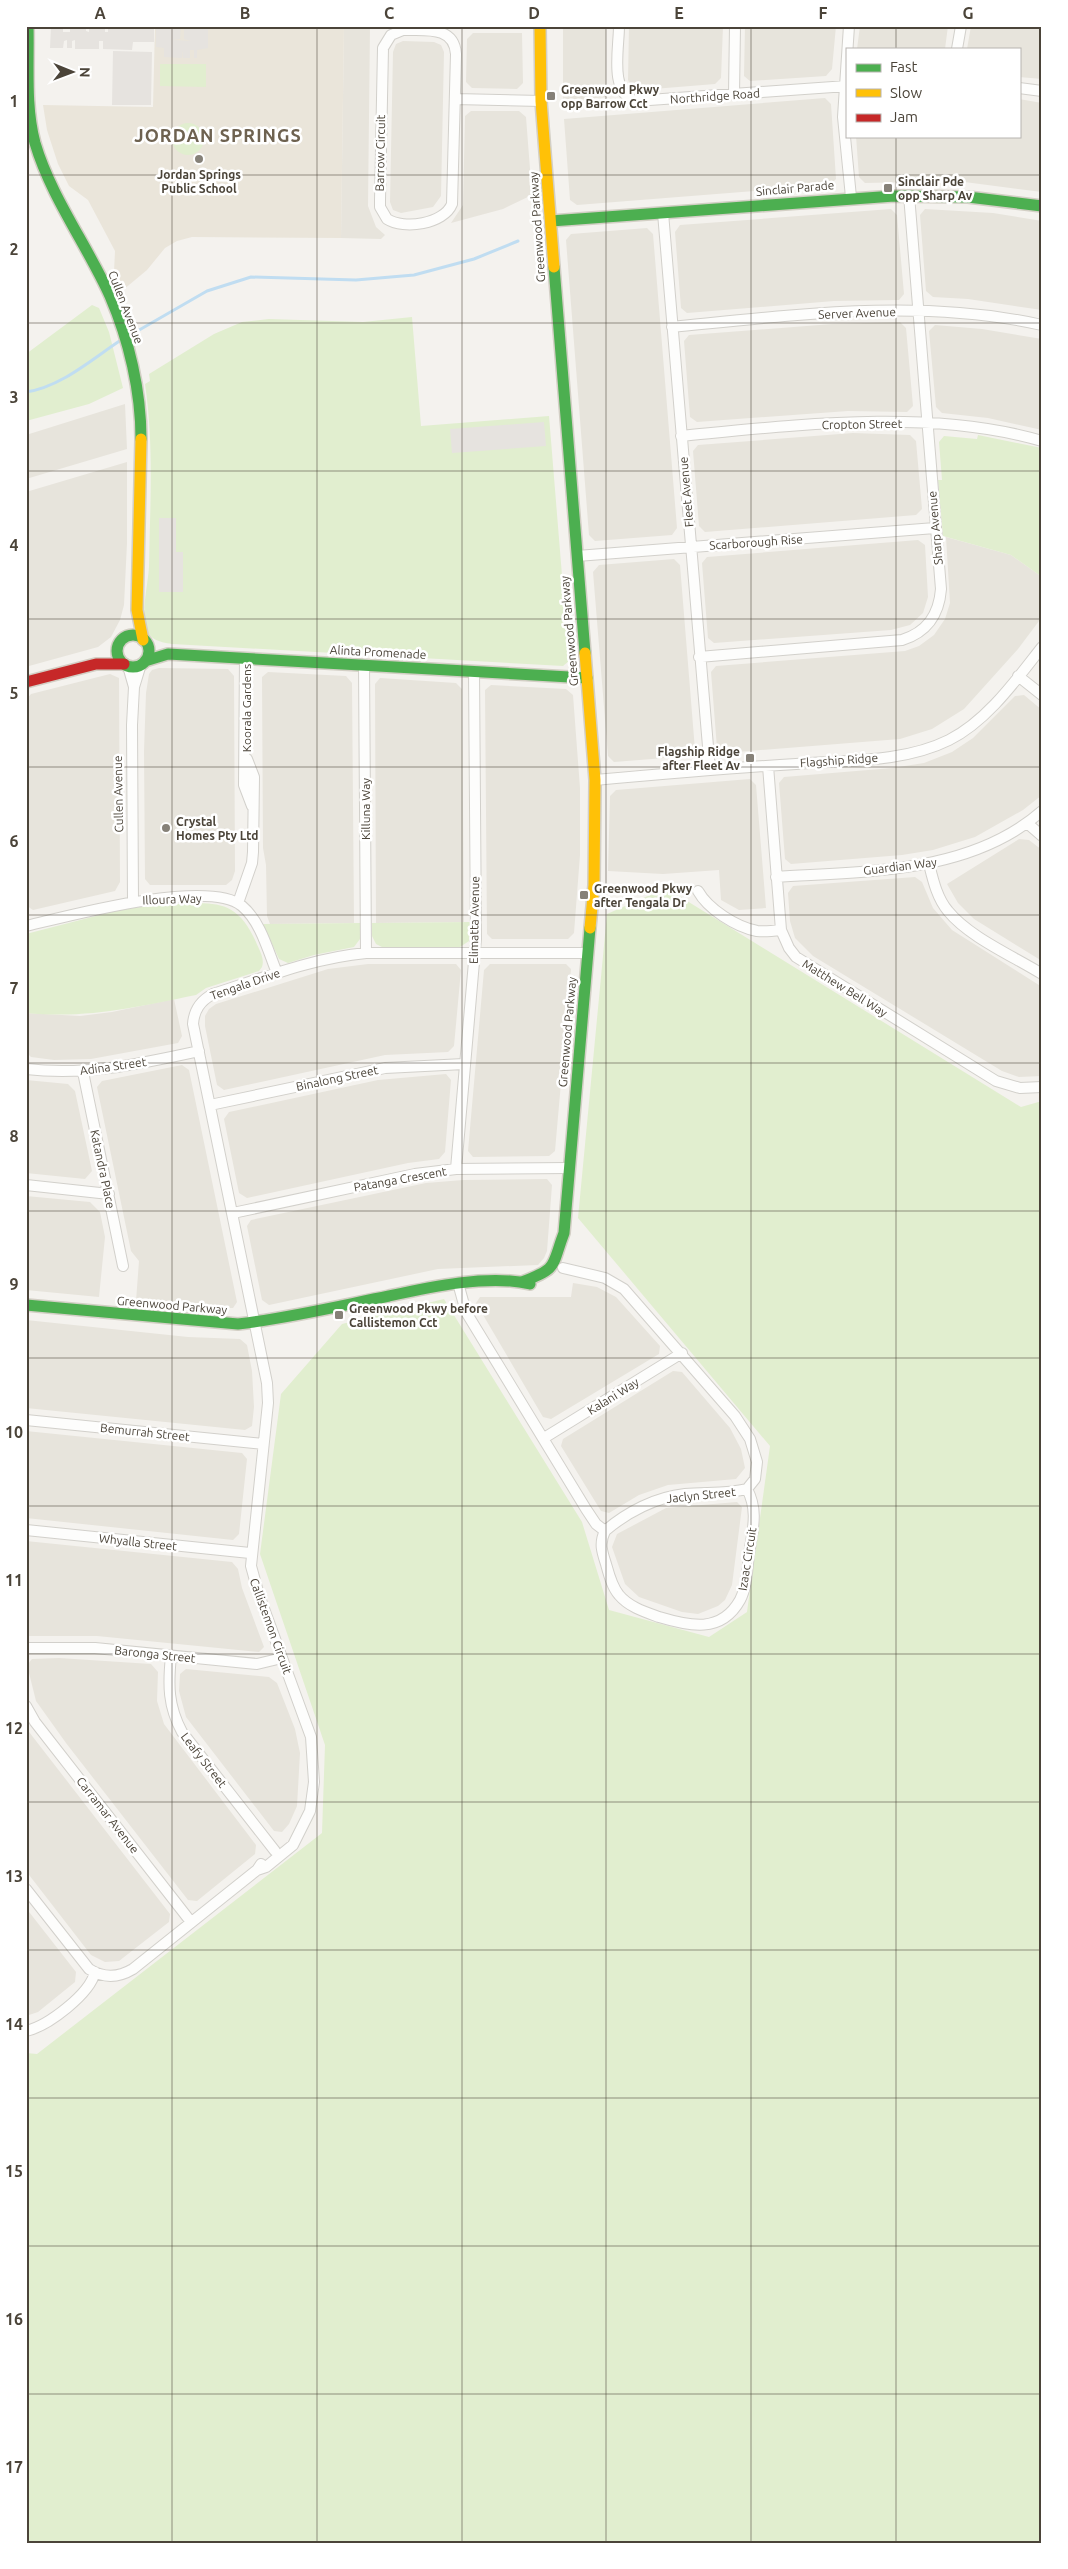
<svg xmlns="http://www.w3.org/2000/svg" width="1068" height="2569" font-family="Ubuntu,sans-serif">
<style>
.residential{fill:#e7e4dc}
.education{fill:#eae5da}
.green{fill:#e1eecf}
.parking{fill:#e6e3df}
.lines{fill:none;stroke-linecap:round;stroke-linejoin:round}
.stream{stroke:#c0ddf1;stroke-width:3}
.street-casing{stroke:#d2d0cb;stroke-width:12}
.fast-casing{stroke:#d3cfc5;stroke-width:14}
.slow-casing{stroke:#d3cfc5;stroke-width:14}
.jam-casing{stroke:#d3cfc5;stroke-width:14}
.street{stroke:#fdfdfc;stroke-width:10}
.fast{stroke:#4caf50;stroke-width:11}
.slow{stroke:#ffc107;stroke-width:11}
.jam{stroke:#c62828;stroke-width:11}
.grid{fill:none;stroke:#4b4439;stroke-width:1;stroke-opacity:0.55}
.poi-dot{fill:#868178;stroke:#fff;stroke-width:2}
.labels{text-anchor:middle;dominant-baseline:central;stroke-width:5;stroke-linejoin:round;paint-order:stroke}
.poi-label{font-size:12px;font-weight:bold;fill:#4b4439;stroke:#fff;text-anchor:start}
.street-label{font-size:12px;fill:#4b4439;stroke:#fff}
.district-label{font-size:18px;font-weight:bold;letter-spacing:1px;fill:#6e6250;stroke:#fff}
.neatline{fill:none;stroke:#4b4439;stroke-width:2}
.grid-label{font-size:16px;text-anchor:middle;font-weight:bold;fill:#4b4439}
</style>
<rect width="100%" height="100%" fill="#f4f2ee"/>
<path class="residential" d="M 344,26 L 370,26 L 368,206 L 376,227 L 385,235 L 381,239 L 341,238 Z
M 563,26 L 606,26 L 606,97 L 563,101 Z
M 629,26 L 723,26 L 721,78 L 715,84 L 641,90 L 632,88 L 628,80 Z
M 745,26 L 836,26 L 832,69 L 826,76 L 750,81 L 744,76 Z
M 860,26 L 948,26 L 945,49 L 857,49 Z
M 971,26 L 1042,26 L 1042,79 L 1019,77 L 1019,49 L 967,49 Z
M 473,33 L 522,33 L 523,83 L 517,89 L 472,88 L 466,82 L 467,39 Z
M 403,41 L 434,42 L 441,45 L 444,52 L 441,196 L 433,207 L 401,213 L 393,210 L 390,202 L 393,52 L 396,44 Z
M 825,98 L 831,104 L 836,179 L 830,185 L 577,205 L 570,200 L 564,119 Z
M 1019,99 L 1042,103 L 1042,192 L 957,181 L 865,183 L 859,177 L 856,136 L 1019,136 Z
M 471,111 L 519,111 L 526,117 L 532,195 L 503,209 L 451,223 L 463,205 L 465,116 Z
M 891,209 L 897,215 L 904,294 L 899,300 L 834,301 L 687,313 L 681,308 L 675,232 L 680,225 Z
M 925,209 L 993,213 L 1042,221 L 1042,310 L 968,299 L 933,297 L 926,291 L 920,215 Z
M 647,228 L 653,234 L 677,528 L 672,535 L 595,541 L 589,535 L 566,240 L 571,234 Z
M 900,322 L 906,328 L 913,406 L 907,412 L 848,411 L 697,422 L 690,417 L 684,341 L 689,335 L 832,324 Z
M 935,325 L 982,329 L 1042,339 L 1042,430 L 988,418 L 942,413 L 936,407 L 929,331 Z
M 125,404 L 127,449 L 26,479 L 26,435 Z
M 853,433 L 910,435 L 916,441 L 922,509 L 916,515 L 705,532 L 699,526 L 693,451 L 698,445 Z
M 127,462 L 127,543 L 124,605 L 120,620 L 111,637 L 98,647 L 29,666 L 26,664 L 29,530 L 26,492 Z
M 946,537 L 1011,555 L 1042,577 L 1042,617 L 1018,649 L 964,709 L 932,729 L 900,739 L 724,753 L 717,748 L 711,672 L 716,666 L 905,651 L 919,646 L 934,635 L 945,619 L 950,603 Z
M 918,540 L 925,545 L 928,597 L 923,613 L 910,625 L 891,630 L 714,643 L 708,638 L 702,563 L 707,557 Z
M 674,559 L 680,565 L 695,750 L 690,756 L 614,762 L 608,756 L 593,572 L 599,565 Z
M 159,668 L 228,669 L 234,676 L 235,871 L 232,880 L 226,885 L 150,885 L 145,879 L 144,751 L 146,693 L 149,674 L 152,670 Z
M 268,672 L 346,676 L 352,683 L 354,923 L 270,924 L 267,916 L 266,865 L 263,848 L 262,677 Z
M 110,674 L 119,678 L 120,882 L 115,891 L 33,910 L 27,906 L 26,700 L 31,694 Z
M 380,678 L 456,683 L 462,689 L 464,922 L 376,923 L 375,684 Z
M 491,685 L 566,689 L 573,695 L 580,788 L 580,855 L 574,933 L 568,939 L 492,939 L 487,934 L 485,690 Z
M 1024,695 L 1042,710 L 1042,795 L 1023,810 L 975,837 L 933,850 L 902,855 L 791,864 L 785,859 L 779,783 L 784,777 L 892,768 L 924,763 L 952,752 L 973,738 L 1015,696 Z
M 750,779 L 756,785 L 766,908 L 739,910 L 721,900 L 719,870 L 663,874 L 608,871 L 610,796 L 616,790 Z
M 1019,839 L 1029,840 L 1042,850 L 1042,961 L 974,919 L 958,903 L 947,884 Z
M 915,877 L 922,882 L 933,908 L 952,930 L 1042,987 L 1042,1076 L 1019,1077 L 1002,1071 L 813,956 L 795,938 L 790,921 L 788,893 L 793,886 Z
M 368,964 L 456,964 L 461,970 L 454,1046 L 448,1052 L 385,1055 L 224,1090 L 217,1085 L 205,1026 L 205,1016 L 209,1009 L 216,1004 L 328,969 Z
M 490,964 L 566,964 L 571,969 L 555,1151 L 549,1156 L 473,1157 L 468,1151 L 484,970 Z
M 174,999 L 182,1036 L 178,1043 L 91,1059 L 54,1060 L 31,1057 L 26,1052 L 26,1013 L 80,1016 L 112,1012 Z
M 182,1065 L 189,1070 L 237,1302 L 233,1308 L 207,1308 L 136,1301 L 139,1261 L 131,1251 L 97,1087 L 102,1081 Z
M 446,1074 L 451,1080 L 445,1152 L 439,1159 L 408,1163 L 247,1198 L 239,1193 L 224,1119 L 229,1112 L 378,1080 Z
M 26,1080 L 68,1084 L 75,1091 L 92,1171 L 85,1179 L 26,1173 Z
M 547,1179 L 552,1185 L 547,1251 L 544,1258 L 538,1265 L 438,1269 L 269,1305 L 262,1300 L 247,1226 L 251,1220 L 426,1183 L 463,1180 Z
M 26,1196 L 90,1202 L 100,1212 L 105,1237 L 99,1297 L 26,1290 Z
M 573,1283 L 597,1287 L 616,1297 L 660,1346 L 659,1354 L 551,1419 L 543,1417 L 476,1303 L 480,1297 L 571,1297 Z
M 26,1320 L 188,1337 L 240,1339 L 247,1345 L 252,1371 L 254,1407 L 252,1426 L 245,1430 L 26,1408 Z
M 673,1371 L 682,1372 L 730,1428 L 741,1449 L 745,1468 L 736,1479 L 668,1485 L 639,1495 L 609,1513 L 601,1511 L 561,1446 L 563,1439 Z
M 26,1431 L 242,1453 L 247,1459 L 239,1534 L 233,1540 L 26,1518 Z
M 737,1502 L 742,1507 L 732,1585 L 725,1600 L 718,1606 L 698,1614 L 682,1612 L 639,1597 L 625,1584 L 612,1547 L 617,1534 L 666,1508 Z
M 26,1541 L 232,1562 L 238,1569 L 242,1588 L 264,1647 L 259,1652 L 97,1636 L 26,1636 Z
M 59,1658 L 151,1664 L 158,1672 L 157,1701 L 164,1724 L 256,1845 L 255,1854 L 197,1901 L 188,1900 L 66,1743 L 36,1701 L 27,1665 L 32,1659 Z
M 186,1669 L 269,1677 L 277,1683 L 295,1729 L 300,1753 L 297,1806 L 289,1824 L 282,1832 L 274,1831 L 186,1717 L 179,1691 L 180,1674 Z
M 26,1728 L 170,1914 L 169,1922 L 119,1961 L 105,1962 L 91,1955 L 26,1871 Z
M 26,1908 L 76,1972 L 75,1982 L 38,2012 L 26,2016 Z"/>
<path class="education" d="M 155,26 L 344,26 L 341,238 L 192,237 L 177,241 L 165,248 L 147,270 L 123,290 L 114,272 L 115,251 L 88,200 L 69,186 L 58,164 L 47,130 L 43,105 L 153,107 Z"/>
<path class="green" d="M 160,64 L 206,64 L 206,87 L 160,86 Z
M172 139a16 16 0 1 1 32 0a16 16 0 1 1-32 0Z
M 92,305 L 99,308 L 109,332 L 123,388 L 89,404 L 26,421 L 26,354 Z
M 412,317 L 421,426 L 549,416 L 569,661 L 563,666 L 172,644 C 159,642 147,639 145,624 C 142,608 148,584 149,567 C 150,506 154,444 145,384 L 150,381 L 149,374 L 214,334 L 242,322 L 269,319 L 363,322 Z
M 978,435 L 1042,448 L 1042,577 L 1011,555 L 943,536 L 938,480 L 942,480 L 939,442 L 944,436 L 977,439 Z
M 666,888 L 1021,1107 L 1042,1101 L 1042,2543 L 26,2543 L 26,2053 L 37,2054 L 322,1833 L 325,1745 L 260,1554 L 281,1394 L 342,1324 L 444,1299 L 582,1522 L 609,1610 L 709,1637 L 747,1612 L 770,1446 L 578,1218 L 607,914 Z
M 164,904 C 209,904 235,894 256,942 C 259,950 265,958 262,967 L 259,971 L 206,988 L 196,995 C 136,1007 88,1019 26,1013 L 26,934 L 119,910 Z
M 470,922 L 469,941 L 460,947 L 382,947 L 376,944 L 372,936 L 372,923 Z
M 360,923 L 360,939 L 354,947 L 314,955 L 288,963 L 279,959 L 263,924 Z"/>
<path class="parking" d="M 51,26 L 63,26 L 63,32 L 70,32 L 70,26 L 86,26 L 86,31 L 89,32 L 89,26 L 105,26 L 105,32 L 108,32 L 108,26 L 154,26 L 154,42 L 133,42 L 132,50 L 103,49 L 103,41 L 99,41 L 99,49 L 75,49 L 75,40 L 72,41 L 72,48 L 67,48 L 67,40 L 64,41 L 63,48 L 50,48 Z
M 156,26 L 181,26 L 180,39 L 173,40 L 191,41 L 184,39 L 184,26 L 208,26 L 208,48 L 197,50 L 197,58 L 194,58 L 194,50 L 190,50 L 190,58 L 183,58 L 183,50 L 182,58 L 164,57 L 164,48 L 156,47 Z
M 113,51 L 152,52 L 151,105 L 112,105 Z
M 544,422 L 546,446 L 452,453 L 450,429 Z
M 159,518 L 176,518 L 176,552 L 183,552 L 183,592 L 159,592 Z"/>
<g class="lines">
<path class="stream" d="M 127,337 L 207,291 L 251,277 L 356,280 L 414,275 L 474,259 L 518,241
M 26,392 C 61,387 92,359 121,340"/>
<g class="street-casing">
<path id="street" d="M 619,26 C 619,49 609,92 635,101 L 847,86
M 849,26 L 843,117 L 851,197
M 403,30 C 424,31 454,25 456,54 L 452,204 C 444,224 404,230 387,219 L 380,207 L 380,200 L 383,48 L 391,35 Z
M 957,49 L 961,26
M 1019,88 L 1042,91
M 734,94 L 735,26
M 455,99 L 541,101
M 663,213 L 710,770
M 672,327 C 794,315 921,298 1042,325
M 681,436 C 796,425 930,408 1042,441
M 577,556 L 935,528
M 699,657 L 902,640 C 927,632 939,615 941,589 L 909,195
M 245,658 L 244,785 L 252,806
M 364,665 L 366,953
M 128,666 L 134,687
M 1018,676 L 1042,695
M 768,766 L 781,930 L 789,948 L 796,957 L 996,1081 L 1020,1088 L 1042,1087
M 595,780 C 662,774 729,768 796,764 C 845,760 903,763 949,740 C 987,721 1016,680 1042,647
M 1027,823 L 1042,836
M 929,864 C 933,880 937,898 948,911 C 969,937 1013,956 1042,974
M 776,877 C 866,871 970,874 1042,811
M 698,891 C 708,909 736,927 757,931 C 765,932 773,931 781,930
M 133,901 L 132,725 L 134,687 L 141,664
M 238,903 L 252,863 L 253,852 L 254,777 L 247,759
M 26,926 C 68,916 208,878 242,906 C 261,922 268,951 277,973
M 26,1069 C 87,1076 139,1064 199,1051
M 83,1072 L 123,1266
M 210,1105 L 385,1068 L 464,1064
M 456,1169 L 476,939 L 474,671
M 26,1185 L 109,1194
M 233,1213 L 415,1174 L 456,1169 L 569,1168
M 458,1283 L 466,1312 L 586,1509 L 596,1524 L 605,1531 C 599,1543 602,1552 606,1564 C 609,1575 612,1587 619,1595 C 629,1607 645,1612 659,1617 C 689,1626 721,1634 740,1600 C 747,1587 747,1570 749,1555 C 752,1532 759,1511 747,1489 L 755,1479 L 757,1462 L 750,1439 L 735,1416 L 624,1289 L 605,1278 L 563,1268
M 26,1420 L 263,1444
M 544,1438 L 682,1353
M 26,1530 L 250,1553
M 605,1531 C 627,1512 656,1497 685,1494 C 705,1492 727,1494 747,1489
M 26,1648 L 95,1648 L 257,1664 L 282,1658
M 171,1656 C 168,1685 168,1706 182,1732 L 275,1851
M 26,1706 L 35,1722 L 191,1922
M 257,1870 L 266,1867 L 293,1845 L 310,1811 L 314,1782 L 311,1737 L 259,1595 L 251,1566 L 268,1403 L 267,1383 L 193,1024 C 194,1010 200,1001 213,994 C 263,978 313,958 366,953 L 588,953
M 26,1889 L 89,1969 C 103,1978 118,1978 133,1969 L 257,1870 L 261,1864
M 26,2031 C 48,2026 90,1994 95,1972"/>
</g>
<g class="fast-casing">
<path id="fast" d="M 28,26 C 29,64 25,106 35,143 C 51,197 87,245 110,296 C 129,340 141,391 141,439
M 551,221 L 894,196 L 968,197 L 1042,206
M 554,267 L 585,653
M117 651a16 16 0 1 1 32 0a16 16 0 1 1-32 0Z
M 145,661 L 168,654 L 587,678
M 522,1282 C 559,1268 551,1267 564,1233 L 590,928
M 26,1305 L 238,1324 C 289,1318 339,1306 389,1296 C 430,1287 489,1274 530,1284"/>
</g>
<g class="slow-casing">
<path id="slow" d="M 540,26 L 541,101 L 554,267
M 141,439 L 137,610 L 143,640
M 585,653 L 595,780 L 594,885 L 590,928"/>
</g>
<g class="jam-casing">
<path id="jam" d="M 26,682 L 96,664 L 124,664"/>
</g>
<use href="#street" class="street"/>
<use href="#fast" class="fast"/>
<use href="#slow" class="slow"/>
<use href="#jam" class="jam"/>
</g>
<path class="grid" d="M 172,26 L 172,2543M 317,26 L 317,2543M 462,26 L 462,2543M 606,26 L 606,2543M 751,26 L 751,2543M 896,26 L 896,49M 896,136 L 896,2543M 26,175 L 1042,175M 26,323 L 1042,323M 26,471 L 1042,471M 26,619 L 1042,619M 26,767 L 1042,767M 26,915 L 1042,915M 26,1063 L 1042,1063M 26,1211 L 1042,1211M 26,1358 L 1042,1358M 26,1506 L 1042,1506M 26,1654 L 1042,1654M 26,1802 L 1042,1802M 26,1950 L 1042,1950M 26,2098 L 1042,2098M 26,2246 L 1042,2246M 26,2394 L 1042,2394"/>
<g class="poi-dot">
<rect x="546" y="91" width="10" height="10" rx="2.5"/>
<circle cx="199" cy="159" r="5"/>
<rect x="883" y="183" width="10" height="10" rx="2.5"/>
<rect x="745" y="753" width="10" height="10" rx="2.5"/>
<circle cx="166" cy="828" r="5"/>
<rect x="579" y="890" width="10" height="10" rx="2.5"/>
<rect x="334" y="1310" width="10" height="10" rx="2.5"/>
</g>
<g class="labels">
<g class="poi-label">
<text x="561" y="89">Greenwood Pkwy<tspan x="561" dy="14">opp Barrow Cct</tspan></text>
<text x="199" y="174" text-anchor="middle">Jordan Springs<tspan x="199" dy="14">Public School</tspan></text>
<text x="898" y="181">Sinclair Pde<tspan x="898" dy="14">opp Sharp Av</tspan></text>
<text x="740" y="751" text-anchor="end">Flagship Ridge<tspan x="740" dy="14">after Fleet Av</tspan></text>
<text x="176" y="821">Crystal<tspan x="176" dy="14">Homes Pty Ltd</tspan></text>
<text x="594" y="888">Greenwood Pkwy<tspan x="594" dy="14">after Tengala Dr</tspan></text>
<text x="349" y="1308">Greenwood Pkwy before<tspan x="349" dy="14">Callistemon Cct</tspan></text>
</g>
<g class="street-label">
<text transform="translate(715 96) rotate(-4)">Northridge Road</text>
<text transform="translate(380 153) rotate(-89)">Barrow Circuit</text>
<text transform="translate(795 188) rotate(-5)">Sinclair Parade</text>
<text transform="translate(537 227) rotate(-94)">Greenwood Parkway</text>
<text transform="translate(126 307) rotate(69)">Cullen Avenue</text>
<text transform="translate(857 313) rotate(-2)">Server Avenue</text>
<text transform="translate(862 424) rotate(-1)">Cropton Street</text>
<text transform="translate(686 492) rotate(-95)">Fleet Avenue</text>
<text transform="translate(935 528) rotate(-95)">Sharp Avenue</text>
<text transform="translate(756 542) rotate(-4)">Scarborough Rise</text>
<text transform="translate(569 631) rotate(-95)">Greenwood Parkway</text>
<text transform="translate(378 652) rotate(3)">Alinta Promenade</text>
<text transform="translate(246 708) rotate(-90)">Koorala Gardens</text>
<text transform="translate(839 760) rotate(-4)">Flagship Ridge</text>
<text transform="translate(118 794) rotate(-91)">Cullen Avenue</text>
<text transform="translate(365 809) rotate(-90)">Killuna Way</text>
<text transform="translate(900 866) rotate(-7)">Guardian Way</text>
<text transform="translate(172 899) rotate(-2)">Illoura Way</text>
<text transform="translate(474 920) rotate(-89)">Elimatta Avenue</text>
<text transform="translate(245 984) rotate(-19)">Tengala Drive</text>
<text transform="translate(845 988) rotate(32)">Matthew Bell Way</text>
<text transform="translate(567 1032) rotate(-85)">Greenwood Parkway</text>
<text transform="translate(113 1066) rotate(-8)">Adina Street</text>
<text transform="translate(337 1078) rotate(-12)">Binalong Street</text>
<text transform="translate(103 1169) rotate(78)">Katandra Place</text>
<text transform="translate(400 1179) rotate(-10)">Patanga Crescent</text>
<text transform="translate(172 1305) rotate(5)">Greenwood Parkway</text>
<text transform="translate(613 1396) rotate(-32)">Kalani Way</text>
<text transform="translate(145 1432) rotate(6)">Bemurrah Street</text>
<text transform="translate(701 1495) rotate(-6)">Jaclyn Street</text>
<text transform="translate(138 1542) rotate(6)">Whyalla Street</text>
<text transform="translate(747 1559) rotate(-81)">Izaac Circuit</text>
<text transform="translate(271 1626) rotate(70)">Callistemon Circuit</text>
<text transform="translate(155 1654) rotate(6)">Baronga Street</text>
<text transform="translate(204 1760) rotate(52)">Leafy Street</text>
<text transform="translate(108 1815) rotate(52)">Carramar Avenue</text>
</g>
<g class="district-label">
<text x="218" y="135">JORDAN SPRINGS</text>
</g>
</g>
<rect width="1068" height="2569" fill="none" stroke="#ffffff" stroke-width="55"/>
<rect x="846" y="48" width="175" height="90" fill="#ffffff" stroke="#b7b4b0"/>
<rect x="856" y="64" width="25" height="8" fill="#4caf50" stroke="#b7b4b0"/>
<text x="890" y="72" font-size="15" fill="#4b4439">Fast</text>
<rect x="856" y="89" width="25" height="8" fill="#ffc107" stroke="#b7b4b0"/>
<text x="890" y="98" font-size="15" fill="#4b4439">Slow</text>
<rect x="856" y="114" width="25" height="8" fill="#c62828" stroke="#b7b4b0"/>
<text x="890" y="122" font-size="15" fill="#4b4439">Jam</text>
<g transform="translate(72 72) rotate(91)" stroke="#ffffff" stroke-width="4" paint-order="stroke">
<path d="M0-4L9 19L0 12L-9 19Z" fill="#4b4439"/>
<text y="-8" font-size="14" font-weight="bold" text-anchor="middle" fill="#4b4439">N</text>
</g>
<rect x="28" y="28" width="1012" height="2514" class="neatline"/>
<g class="grid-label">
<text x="100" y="19">A</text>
<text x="245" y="19">B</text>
<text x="389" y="19">C</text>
<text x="534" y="19">D</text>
<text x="679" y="19">E</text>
<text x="823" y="19">F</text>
<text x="968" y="19">G</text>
<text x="14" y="107">1</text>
<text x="14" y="255">2</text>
<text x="14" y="403">3</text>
<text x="14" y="551">4</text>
<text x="14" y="699">5</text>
<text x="14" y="847">6</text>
<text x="14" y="994">7</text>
<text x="14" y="1142">8</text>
<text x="14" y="1290">9</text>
<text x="14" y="1438">10</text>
<text x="14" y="1586">11</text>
<text x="14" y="1734">12</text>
<text x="14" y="1882">13</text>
<text x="14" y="2030">14</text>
<text x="14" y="2177">15</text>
<text x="14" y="2325">16</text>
<text x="14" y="2473">17</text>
</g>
</svg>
